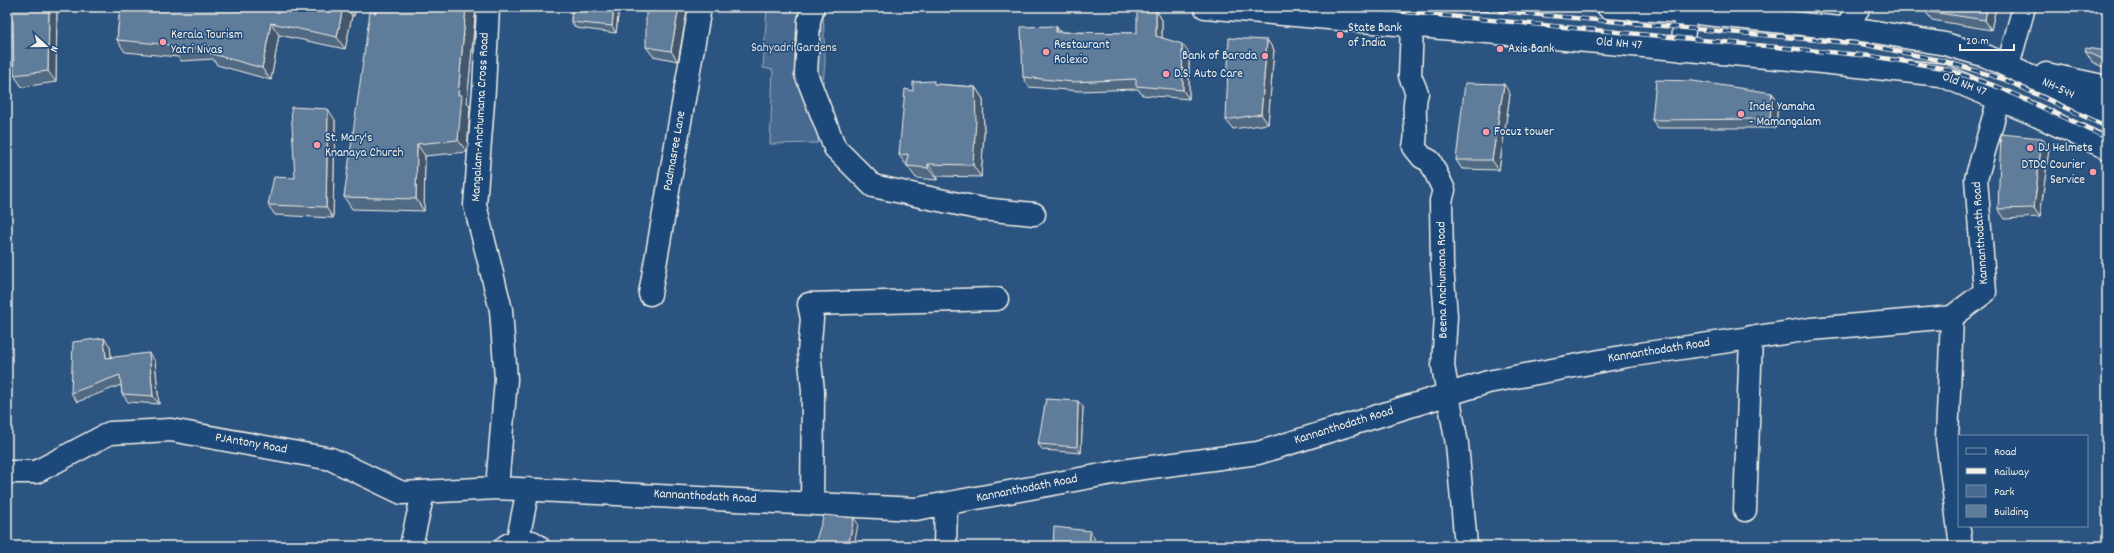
<svg xmlns="http://www.w3.org/2000/svg" width="2114" height="553" font-family="Dekko,sans-serif">
<style>
.green{fill:#496b90;stroke:#9eaebc}
.lines{fill:none;stroke-linecap:round;stroke-linejoin:round}
.minor-casing{stroke:#f4f1e8;stroke-width:25}
.major-casing{stroke:#f4f1e8;stroke-width:25}
.minor{stroke:#1f4a7a;stroke-width:22}
.major{stroke:#1f4a7a;stroke-width:22}
.rail-casing{stroke:#f4f1e8;stroke-width:4.5}
.rail{stroke:#1f4a7a;stroke-width:3;stroke-dasharray:9;stroke-linecap:butt}
.wall{fill:#516a84;stroke:#f4f1e8}
.shaded-wall{fill:#42566c;stroke:#f4f1e8}
.building{fill:#5e7b9a;stroke:#f4f1e8}
.poi-dot{fill:#ff9aa2;stroke:#1f4a7a;stroke-width:1.5}
.labels{text-anchor:middle;dominant-baseline:central;stroke-width:3;stroke-linejoin:round;paint-order:stroke}
.poi-label{font-size:13px;fill:#f4f1e8;stroke:#1f4a7a;text-anchor:start}
.street-label{font-size:13px;fill:#f4f1e8;stroke:#1f4a7a}
.park-label{font-size:13px;fill:#dadddb;stroke:#1f4a7a}
</style>
<rect width="100%" height="100%" fill="#2c5481"/>
<filter id="ink" filterUnits="userSpaceOnUse"><feTurbulence type="fractalNoise" baseFrequency=".025" numOctaves="2"/><feDisplacementMap in="SourceGraphic" scale="8" xChannelSelector="R" yChannelSelector="G"/><feConvolveMatrix kernelMatrix="1 2 1 2 8 2 1 2 1" color-interpolation-filters="sRGB"/></filter>
<g filter="url(#ink)">
<path class="green" d="M 767,7 L 823,7 L 825,61 L 818,143 L 770,144 L 773,70 L 763,68 Z"/>
<g class="lines">
<g class="minor-casing">
<path id="minor" d="M 488,7 L 484,89 L 475,205 L 501,310 L 506,379 L 497,488
M 813,7 L 809,21 L 806,74 L 835,148 L 873,186 L 982,209 L 1034,214
M 1412,26 L 1410,76 L 1417,93 C 1411,111 1419,129 1414,147 L 1422,157 L 1430,161 L 1444,190 L 1441,201 L 1442,266 L 1446,316 L 1443,366 L 1457,444 L 1466,546
M 1845,29 L 1859,7
M 2008,66 L 2024,7
M 650,294 L 700,7
M 1952,317 L 1947,439 L 1961,546
M 7,472 L 36,472 L 110,433 L 171,430 L 331,459 L 402,493 L 497,488 L 916,509 L 1129,470 L 1258,453 L 1488,382 L 1627,356 L 1811,329 L 1952,317 L 1985,292 L 1976,179 L 1999,99
M 812,503 L 813,391 L 809,352 L 812,319 L 809,304 L 997,299
M 1745,510 L 1751,337
M 518,539 L 528,489
M 411,546 L 423,493
M 506,546 L 518,539 L 532,542 L 538,546
M 945,546 L 946,504"/>
</g>
<g class="major-casing">
<path id="major" d="M 1205,7 L 1812,61 L 1941,75 L 2027,111 L 2107,148
M 1608,7 L 1686,12 L 1870,31 L 1945,44 L 1986,56 L 2107,112
M 1682,50 L 1686,12
M 2046,74 L 2107,87"/>
</g>
<use href="#minor" class="minor"/>
<use href="#major" class="major"/>
<g class="rail-casing">
<path id="rail" d="M 1353,7 L 1871,56 L 1943,68 L 2001,88 L 2107,138
M 1454,7 L 1862,44 L 1944,61 L 2003,79 L 2107,127"/>
</g>
<use href="#rail" class="rail"/>
</g>
<path class="wall" d="M 7,7 L 57,7 L 56,82 L 22,87 L 14,75 L 13,34 L 7,35 Z
M 120,7 L 356,7 L 354,16 L 352,16 L 345,49 L 279,35 L 271,80 L 217,65 L 213,59 L 181,61 L 178,57 L 125,52 L 117,40 Z
M 376,7 L 476,7 L 467,102 L 470,107 L 467,152 L 425,156 L 424,211 L 352,209 L 344,197 Z
M 572,7 L 619,7 L 616,33 L 576,28 L 571,22 Z
M 1996,7 L 1991,30 L 1932,20 L 1925,11 Z
M 1156,10 L 1162,20 L 1162,38 L 1189,53 L 1189,99 L 1142,95 L 1138,89 L 1080,91 L 1029,87 L 1023,77 L 1056,26 L 1060,32 L 1137,33 Z
M 687,11 L 678,61 L 653,56 L 646,47 Z
M 1267,40 L 1274,50 L 1268,124 L 1233,129 L 1226,120 Z
M 2085,51 L 2107,51 L 2107,69 L 2092,62 Z
M 936,84 L 975,87 L 983,99 L 984,133 L 981,177 L 937,176 L 937,180 L 916,178 L 899,155 Z
M 1772,93 L 1778,101 L 1776,128 L 1658,128 L 1652,120 Z
M 1510,94 L 1499,170 L 1462,169 L 1456,160 Z
M 335,120 L 333,218 L 275,215 L 268,205 L 295,178 Z
M 2049,148 L 2040,217 L 2005,219 L 1998,209 Z
M 2107,269 L 2107,295 L 2101,287 Z
M 110,346 L 111,357 L 155,361 L 159,404 L 128,402 L 122,394 L 121,385 L 77,402 L 71,393 Z
M 1083,407 L 1081,453 L 1043,450 L 1038,444 Z"/>
<path class="shaded-wall" d="M 49,7 L 57,7 L 56,82 L 48,71 Z
M 343,7 L 346,7 L 352,16 L 345,49 L 337,37 Z
M 348,7 L 356,7 L 354,16 Z
M 466,7 L 476,7 L 467,102 L 470,107 L 467,152 L 458,140 L 458,95 Z
M 614,7 L 619,7 L 616,33 L 612,26 Z
M 679,7 L 684,7 L 687,11 L 678,61 L 671,51 Z
M 1987,7 L 1996,7 L 1991,30 L 1985,20 Z
M 1156,10 L 1162,20 L 1162,45 L 1156,36 Z
M 271,23 L 279,35 L 271,80 L 262,68 Z
M 1056,26 L 1062,36 L 1056,32 Z
M 1267,40 L 1274,50 L 1268,124 L 1261,114 Z
M 1182,44 L 1189,53 L 1189,99 L 1183,90 Z
M 1504,84 L 1510,94 L 1499,170 L 1492,160 Z
M 975,87 L 983,99 L 984,133 L 981,177 L 973,165 Z
M 1772,93 L 1778,101 L 1776,128 L 1770,119 Z
M 328,109 L 335,120 L 333,218 L 326,207 Z
M 2042,138 L 2049,148 L 2040,217 L 2034,208 Z
M 417,144 L 425,156 L 424,211 L 416,199 Z
M 928,164 L 937,176 L 937,180 L 928,168 Z
M 104,338 L 110,346 L 112,366 L 106,358 Z
M 149,353 L 155,361 L 159,404 L 153,396 Z
M 1078,401 L 1083,407 L 1081,453 L 1077,447 Z
M 854,518 L 858,524 L 854,546 L 848,546 Z
M 1090,531 L 1094,537 L 1094,546 L 1090,546 Z"/>
<path class="building" d="M 7,7 L 49,7 L 48,71 L 14,75 L 13,21 L 7,22 Z
M 120,7 L 343,7 L 337,37 L 271,23 L 262,68 L 209,53 L 210,47 L 173,50 L 171,45 L 117,40 Z
M 376,7 L 466,7 L 458,95 L 462,95 L 458,140 L 417,144 L 416,199 L 344,197 L 370,12 L 376,13 Z
M 572,7 L 614,7 L 612,26 L 571,22 Z
M 646,7 L 679,7 L 671,51 L 646,47 Z
M 1926,7 L 1987,7 L 1985,20 L 1925,11 Z
M 1137,8 L 1156,10 L 1156,36 L 1182,44 L 1183,90 L 1136,86 L 1136,79 L 1073,82 L 1023,77 L 1021,27 L 1056,26 L 1056,32 L 1137,33 Z
M 1229,38 L 1267,40 L 1261,114 L 1226,120 Z
M 2086,48 L 2107,51 L 2107,61 L 2085,51 Z
M 1656,80 L 1693,81 L 1772,93 L 1770,119 L 1652,120 Z
M 934,81 L 934,84 L 975,87 L 976,121 L 973,165 L 928,164 L 928,168 L 907,166 L 908,154 L 899,155 L 905,89 L 913,91 L 913,82 Z
M 1465,83 L 1504,84 L 1492,160 L 1456,160 Z
M 291,107 L 328,109 L 326,207 L 268,205 L 274,177 L 295,178 Z
M 2001,134 L 2042,138 L 2034,208 L 1998,209 Z
M 2107,269 L 2107,288 L 2101,287 Z
M 104,338 L 106,358 L 149,353 L 153,396 L 122,394 L 120,375 L 71,393 L 73,342 Z
M 1046,399 L 1078,401 L 1077,447 L 1038,444 Z
M 824,515 L 854,518 L 848,546 L 814,546 Z
M 1054,527 L 1090,531 L 1090,546 L 1053,546 Z"/>
</g>
<g class="poi-dot">
<circle cx="1340" cy="35" r="4"/>
<circle cx="163" cy="42" r="4"/>
<circle cx="1500" cy="49" r="4"/>
<circle cx="1046" cy="52" r="4"/>
<circle cx="1265" cy="56" r="4"/>
<circle cx="1166" cy="74" r="4"/>
<circle cx="1741" cy="114" r="4"/>
<circle cx="1486" cy="132" r="4"/>
<circle cx="317" cy="145" r="4"/>
<circle cx="2030" cy="148" r="4"/>
<circle cx="2093" cy="172" r="4"/>
</g>
<g class="labels">
<g class="poi-label">
<text x="1348" y="28">State Bank<tspan x="1348" dy="15">of India</tspan></text>
<text x="171" y="35">Kerala Tourism<tspan x="171" dy="15">Yatri Nivas</tspan></text>
<text x="1054" y="45">Restaurant<tspan x="1054" dy="15">Rolexio</tspan></text>
<text x="1508" y="49">Axis Bank</text>
<text x="1257" y="56" text-anchor="end">Bank of Baroda</text>
<text x="1174" y="74">D.S. Auto Care</text>
<text x="1749" y="107">Indel Yamaha<tspan x="1749" dy="15">- Mamangalam</tspan></text>
<text x="1494" y="132">Focuz tower</text>
<text x="325" y="138">St. Mary's<tspan x="325" dy="15">Knanaya Church</tspan></text>
<text x="2038" y="148">DJ Helmets</text>
<text x="2085" y="165" text-anchor="end">DTDC Courier<tspan x="2085" dy="15">Service</tspan></text>
</g>
<g class="street-label">
<text transform="translate(1619 44) rotate(5)">Old NH 47</text>
<text transform="translate(1964 85) rotate(21)">Old NH 47</text>
<text transform="translate(2058 89) rotate(25)">NH-544</text>
<text transform="translate(481 117) rotate(-87)">Mangalam-Anchumana Cross Road</text>
<text transform="translate(675 151) rotate(-80)">Padmasree Lane</text>
<text transform="translate(1981 233) rotate(-94)">Kannanthodath Road</text>
<text transform="translate(1443 280) rotate(-91)">Beena Anchumana Road</text>
<text transform="translate(1659 351) rotate(-9)">Kannanthodath Road</text>
<text transform="translate(1344 426) rotate(-17)">Kannanthodath Road</text>
<text transform="translate(251 444) rotate(10)">PJAntony Road</text>
<text transform="translate(1027 489) rotate(-11)">Kannanthodath Road</text>
<text transform="translate(705 497) rotate(3)">Kannanthodath Road</text>
</g>
<g class="park-label">
<text x="794" y="48">Sahyadri Gardens</text>
</g>
</g>
<rect width="2114" height="553" fill="none" stroke="#1f4a7a" stroke-width="24"/>
<rect x="12" y="12" width="2090" height="529" fill="none" stroke="#f4f1e8" stroke-width="1.5" filter="url(#ink)"/>
<rect x="1958" y="435" width="130" height="92" fill="#1f4a7a" stroke="#748da6"/>
<rect x="1966" y="448" width="20" height="6" fill="#1f4a7a" stroke="#748da6"/>
<text x="1994" y="455" font-size="12" fill="#f4f1e8">Road</text>
<rect x="1966" y="468" width="20" height="6" fill="#f4f1e8" stroke="#748da6"/>
<text x="1994" y="475" font-size="12" fill="#f4f1e8">Railway</text>
<rect x="1966" y="485" width="20" height="12" fill="#496b90" stroke="#748da6"/>
<text x="1994" y="495" font-size="12" fill="#f4f1e8">Park</text>
<rect x="1966" y="505" width="20" height="12" fill="#5e7b9a" stroke="#748da6"/>
<text x="1994" y="515" font-size="12" fill="#f4f1e8">Building</text>
<g transform="translate(46 46) rotate(111)" stroke="#1f4a7a" stroke-width="3" paint-order="stroke">
<path d="M0-3L7 15L0 10L-7 15Z" fill="#f4f1e8"/>
<text y="-6" font-size="11" font-weight="bold" text-anchor="middle" fill="#f4f1e8">N</text>
</g>
<path d="M1960 44v6h54v-6" fill="none" stroke="#f4f1e8" stroke-width="2"/>
<text x="1966" y="44" font-size="12" fill="#f4f1e8" stroke="#1f4a7a" stroke-width="3" paint-order="stroke">20 m</text>
</svg>
